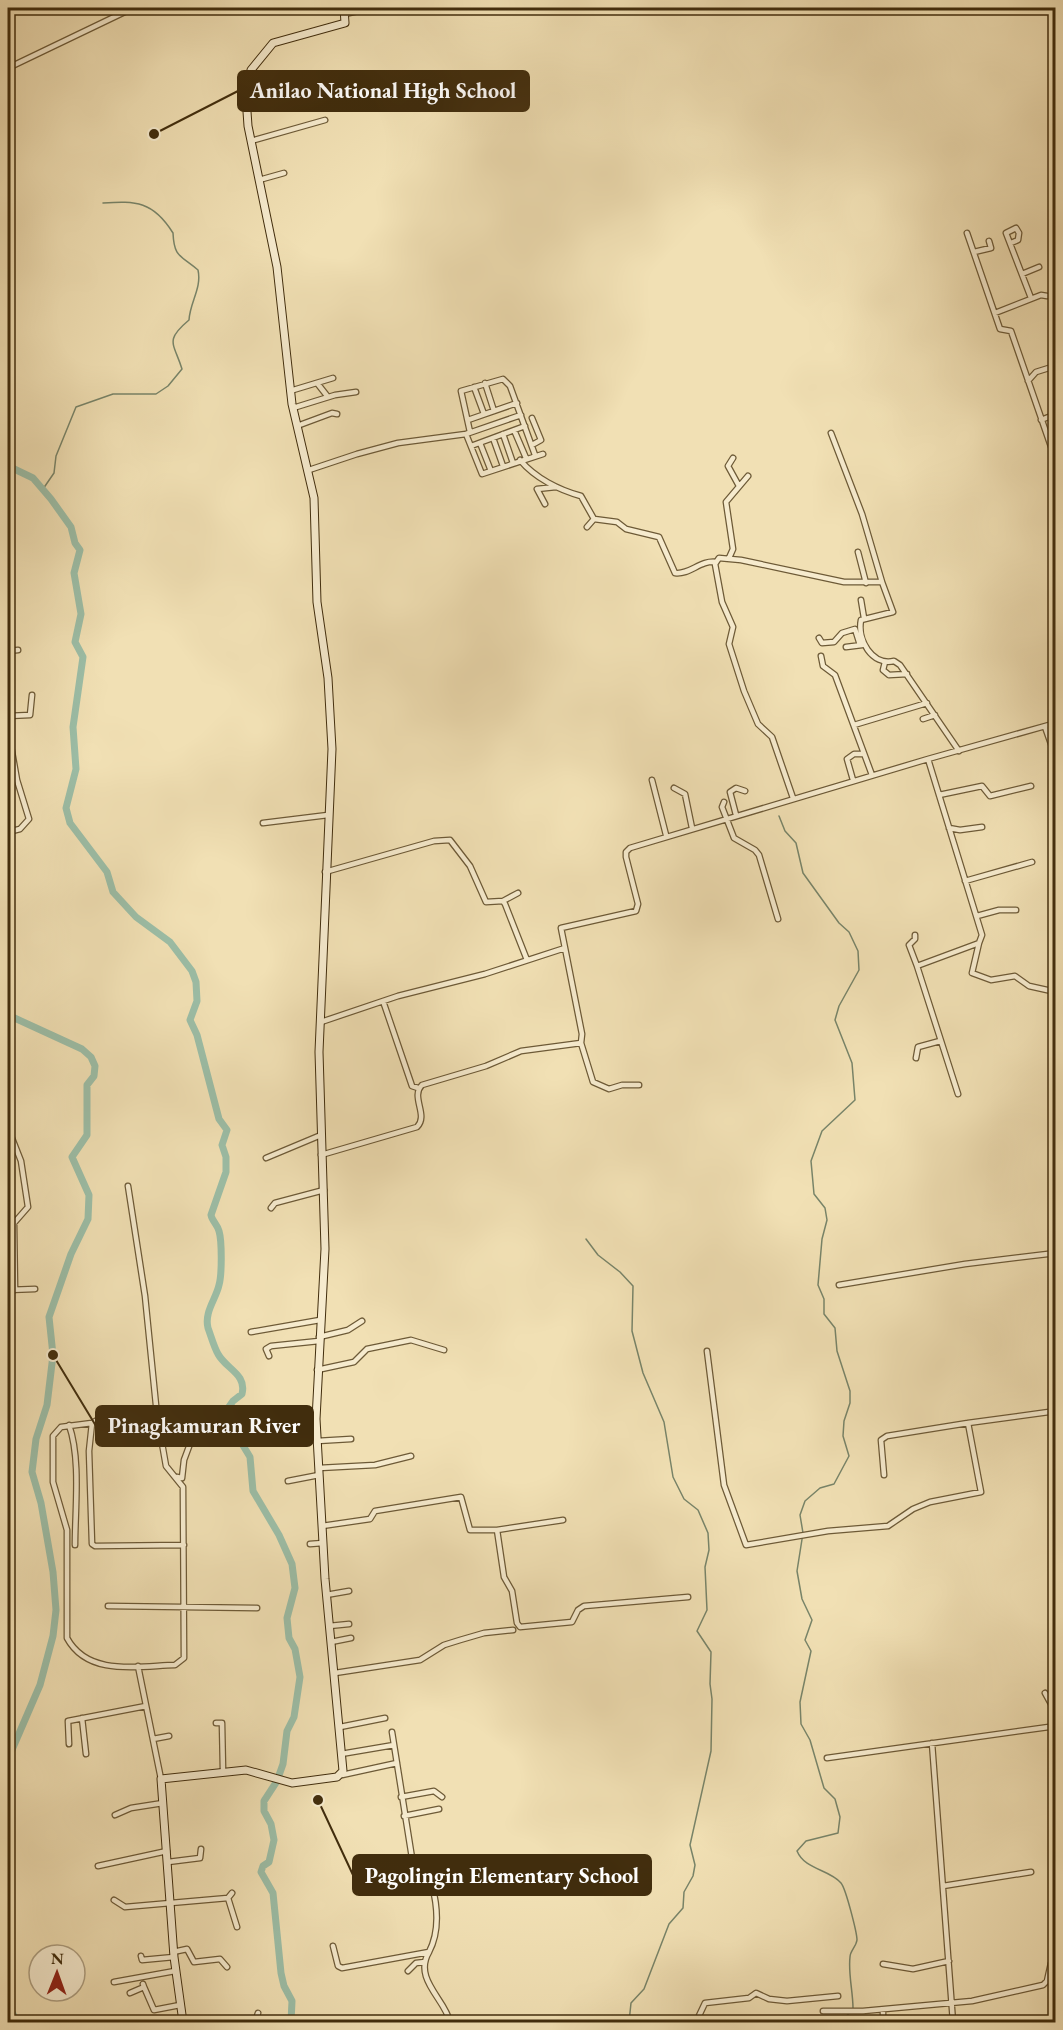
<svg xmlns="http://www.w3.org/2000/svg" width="1063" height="2030" font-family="'EB Garamond',serif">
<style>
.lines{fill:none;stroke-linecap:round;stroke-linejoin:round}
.stream{stroke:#788469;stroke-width:1.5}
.river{stroke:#9cbea7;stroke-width:7}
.street-casing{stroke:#6d5a37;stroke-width:7}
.secondary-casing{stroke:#412d0d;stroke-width:9}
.street{stroke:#f6ebce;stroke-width:4.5}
.secondary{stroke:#f6ebce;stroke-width:7}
.leader{fill:none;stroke:#412d0d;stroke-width:2}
.callout-dot{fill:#412d0d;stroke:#f6ebce;stroke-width:2}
.callout{fill:#412d0d;stroke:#412d0d;stroke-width:2}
.callout-label{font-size:22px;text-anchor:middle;font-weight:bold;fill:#fff}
</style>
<rect width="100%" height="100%" fill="#f1e0b4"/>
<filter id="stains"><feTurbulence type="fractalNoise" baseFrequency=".00333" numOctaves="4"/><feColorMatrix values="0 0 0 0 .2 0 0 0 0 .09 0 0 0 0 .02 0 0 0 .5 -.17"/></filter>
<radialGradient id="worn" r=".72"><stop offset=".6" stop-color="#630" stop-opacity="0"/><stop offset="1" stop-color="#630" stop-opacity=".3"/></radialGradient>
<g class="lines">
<path class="stream" d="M 43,489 L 54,473 L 56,456 L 76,407 L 113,394 L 156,394 L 168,386 L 182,369 C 174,343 164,341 189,320 C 190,302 202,288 198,270 C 180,255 174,257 173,233 C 153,201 136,201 103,203
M 779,816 L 785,831 L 796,843 L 803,873 L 839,923 L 849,932 L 858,951 L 859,970 L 839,1006 L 835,1020 L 852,1063 L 855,1100 L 822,1131 L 811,1161 L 814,1194 L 825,1208 L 827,1220 L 822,1239 L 818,1285 L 824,1299 L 824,1314 L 835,1328 L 837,1351 L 850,1391 L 850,1403 L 844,1421 L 843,1436 L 849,1456 L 834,1484 L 820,1488 L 805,1501 L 800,1515 L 803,1533 L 797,1571 L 802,1599 L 812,1620 L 805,1640 L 811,1651 L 800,1702 L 801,1724 L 810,1740 L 824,1788 L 835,1799 L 840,1817 L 838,1833 L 806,1841 L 797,1851 C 805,1870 829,1869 841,1883 C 846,1889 857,1933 857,1940 C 856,1947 850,1951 850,1957 C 848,1973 853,1992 853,2008
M 586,1239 L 598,1255 L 620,1272 L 633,1286 L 632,1331 L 643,1373 L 664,1422 L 673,1477 L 684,1499 L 698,1510 L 708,1533 L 709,1550 L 705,1567 L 707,1610 L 697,1631 L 711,1652 L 710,1684 L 712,1699 L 711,1751 L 690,1845 L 695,1865 L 693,1876 L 684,1892 L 683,1908 L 669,1924 L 644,1989 L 631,2003 L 629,2022
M 839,2022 L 851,2012"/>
<path class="river" d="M 8,466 L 33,478 L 51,499 L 71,527 L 75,543 L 80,550 L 74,573 L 81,614 L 75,642 L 83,657 L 73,727 L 76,769 L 66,808 L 70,823 L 107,872 L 113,892 L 136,917 L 170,942 L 192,971 L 196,982 L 197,1001 L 190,1020 L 197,1035 L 219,1119 L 227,1130 L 222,1145 L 226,1157 L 226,1172 L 211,1215 C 212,1221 217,1224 219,1231 C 222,1241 222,1275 219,1285 C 216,1299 204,1312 208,1328 C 211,1336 214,1347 218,1354 C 226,1369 247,1374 242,1394 L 233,1401 L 226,1411 L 233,1429 L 250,1457 L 253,1491 L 279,1535 L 292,1564 L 295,1588 L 287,1618 L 289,1638 L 295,1649 L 300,1677 L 294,1717 L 287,1731 L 283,1764 L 277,1781 L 264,1801 L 264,1811 L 271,1824 L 274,1840 L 269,1862 L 263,1866 L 261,1872 L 273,1893 L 281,1973 L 284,1986 L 292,2001 L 291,2022
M 8,1015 L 82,1049 L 91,1057 L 95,1066 L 94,1076 L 87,1085 L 87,1135 L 72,1157 L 89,1195 L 88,1219 L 71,1254 L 49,1317 L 53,1355 L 47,1405 L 36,1439 L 32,1472 L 41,1503 L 53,1572 L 56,1610 L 53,1636 L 40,1685 L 8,1759
M 8,2004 L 17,2022"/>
<g class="street-casing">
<path id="street" d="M 345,14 L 371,8
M 8,68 L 133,8
M 251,141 L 325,120
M 259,180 L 284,173
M 967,233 L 1000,329 L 1011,331 L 1056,461
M 1011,243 L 1018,240 L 1019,233 L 1016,228 L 1006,233 L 1031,298
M 974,252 L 991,248 L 989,241
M 1022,274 L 1039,267
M 995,313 L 1041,295 L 1047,296
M 1028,381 L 1036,372 L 1052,367 L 1056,370
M 317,383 L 328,397
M 485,383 L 494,411
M 474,387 L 484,414
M 290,391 L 333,378
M 293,408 L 335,395 L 356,392
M 468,420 L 517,403
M 1041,420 L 1056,414
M 297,426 L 332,413 L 337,414
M 514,430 L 526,458
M 470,432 L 461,391 L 503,379 L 510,386 L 535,455
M 831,433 L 862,514 L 882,582
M 466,434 L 482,474 L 543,454
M 503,434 L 513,463
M 493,438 L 503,466
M 480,443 L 491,471
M 532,445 L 541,440 L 532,418
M 471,446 L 525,426
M 733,458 L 728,466 L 739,486
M 520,460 C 535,478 559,490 581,496 L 594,519 L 587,527
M 309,470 L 357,454 L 398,443 L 466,434 L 521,415
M 545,504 L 537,489 L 556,487
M 594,519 L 617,522 L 626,529 L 659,537 L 675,573 C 690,575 700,560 716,562
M 858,552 L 866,583
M 729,558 L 733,549 L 726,502 L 748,476
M 861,600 L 864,618
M 819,638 L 822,643 L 834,642 L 842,633 L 855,629 L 860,645
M 846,647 L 862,645
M 8,651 L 18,650
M 821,656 L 823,666 L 835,675 L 872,775
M 885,662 L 883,670 L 889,675 L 907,674
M 8,716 L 30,715 L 32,695
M 923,719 L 935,715
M 854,725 L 927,703
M 1045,727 L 1056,758
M 8,729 L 17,780 L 29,819 L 20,829 L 8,832
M 652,780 L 666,835
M 853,780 L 847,759 L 854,754 L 864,754
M 674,788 L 685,794 L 692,828
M 939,795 L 982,786 L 990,796 L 1031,786
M 793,798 L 772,737 L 758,724 L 744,691 L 729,644 L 733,627 L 722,602 L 715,564 L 719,558 L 741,560 L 844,582 L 882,582 L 893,612 L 861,620 C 857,640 872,666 894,661 L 900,665 L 959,751
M 724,802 L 722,807 L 734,838 L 755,850 L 759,855 L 778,919
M 736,815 L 730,792 L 736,788 L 745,791
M 263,823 L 328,815
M 949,828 L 960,830 L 982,827
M 325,872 L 434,841 L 450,840 L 470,866 L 486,902 L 503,901 L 505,904 L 527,960
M 965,881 L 1032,862
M 503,901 L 518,893
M 977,916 L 999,910 L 1016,910
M 915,935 L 915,939 L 909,945 L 917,966
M 979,943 L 972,973 L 991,980 L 1015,976 L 1029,986 L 1056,992
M 383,1001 L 412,1086 L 418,1088
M 321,1022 L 398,996 L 485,974 L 565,948 L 561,928 L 636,911 L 638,904 L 626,857 L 626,852 L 630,848 L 928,759
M 581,1043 L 593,1082 L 609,1089 L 622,1085 L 639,1085
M 916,1058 L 918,1047 L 940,1041
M 958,1094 L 917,966 L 979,943 L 982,935 L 928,759 L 1056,723
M 8,1128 L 21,1161 L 28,1207 L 14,1223 L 15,1290
M 321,1155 L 417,1127 C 429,1115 410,1097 422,1085 L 486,1066 L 521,1051 L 581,1043 L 582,1034 L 565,948
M 266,1158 L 321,1135
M 128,1186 L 145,1296 L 157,1415 L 166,1466 L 183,1487 L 184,1658 L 175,1665 C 139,1666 88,1677 67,1638 L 67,1530 L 53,1482 L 53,1436 L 61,1427 L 92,1423 L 99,1419 L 129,1414 L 157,1415
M 271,1208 L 275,1203 L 324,1190
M 839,1285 L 965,1264 L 1056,1253
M 8,1290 L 35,1289
M 251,1332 L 320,1320
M 319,1337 L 348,1330 L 362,1321
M 707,1351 L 724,1485 L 746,1545 L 828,1531 L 888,1526 L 913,1509 L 930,1502 L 981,1492 L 968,1423 L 1056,1411
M 269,1356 L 266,1349 L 271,1346 L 319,1341
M 317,1370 L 354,1362 L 367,1349 L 411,1340 L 444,1350
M 290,1416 L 316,1411
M 92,1423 L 89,1451 L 92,1544 L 95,1546 L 184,1545
M 69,1425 C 81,1459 75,1509 75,1545
M 317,1441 L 351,1439
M 319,1468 L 375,1465 L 411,1456
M 884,1475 L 881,1440 L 887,1436 L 968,1423
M 177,1477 L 182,1478 L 184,1460 L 197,1425
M 288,1481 L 319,1475
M 322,1526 L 370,1519 L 375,1511 L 461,1497 L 470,1530 L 497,1530 L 504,1577 L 512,1591 L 517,1623 L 520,1627 L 572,1622 L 578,1610 L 584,1606 L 688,1597
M 497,1530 L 563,1520
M 310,1544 L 323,1543
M 326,1595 L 349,1591
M 108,1606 L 257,1608
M 329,1626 L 349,1624
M 331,1642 L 351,1638
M 138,1666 L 161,1779
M 335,1673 L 420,1660 L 444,1645 L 460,1640 L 484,1633 L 513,1630
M 1045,1693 L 1056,1713
M 82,1718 L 86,1754
M 216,1723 L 222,1723 L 223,1771
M 340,1727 L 385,1718
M 392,1732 L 416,1883 C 429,1893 453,1876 467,1871
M 153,1739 L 169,1736
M 932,1743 L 953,2022
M 69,1744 L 68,1721 L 146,1706
M 341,1754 L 394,1745
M 827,1758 L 1056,1726
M 342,1775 L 397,1763
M 401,1797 L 434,1791 L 442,1797
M 115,1815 L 131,1808 L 163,1803
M 404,1816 L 439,1809
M 168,1862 L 200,1858 L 201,1849
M 98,1866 L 167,1851
M 943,1886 L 1031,1872
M 228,1898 L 237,1927
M 114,1900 L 125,1907 L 228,1898 L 232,1893
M 333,1946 L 338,1966 L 342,1968 L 429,1952 C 440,1931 438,1908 432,1885
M 173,1952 L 187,1949 L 194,1962 L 220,1959 L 227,1967
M 429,1952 C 413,1979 445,1999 450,2022
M 141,1956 L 142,1960 L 174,1957
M 883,1964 L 913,1969 L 949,1961
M 408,1971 L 416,1963 L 425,1962
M 114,1982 L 175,1971
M 144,1987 L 154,2010 L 180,2005
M 130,1993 L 144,1987 L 143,1984
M 883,2010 L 883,2022
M 823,2011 L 863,2011 L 972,2001 L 1043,1985 L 1047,1981 L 1051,1963
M 174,2022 L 183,2019
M 255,2022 L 258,2013
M 686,2022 L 697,2020 L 705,2003 L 749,1998 L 756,1993 L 769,1999 L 787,2001 L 838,1996"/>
</g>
<g class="secondary-casing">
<path id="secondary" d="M 183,2022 L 174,1957 L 161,1779 L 246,1770 L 292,1783 L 337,1777 L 343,1771 L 325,1579 L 316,1419 L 325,1249 L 319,1052 L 332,749 L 328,678 L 317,602 L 314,498 L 292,404 L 277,267 L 248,126 L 246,97 L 251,70 L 273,43 L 345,23 L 344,8"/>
</g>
<use href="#street" class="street"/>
<use href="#secondary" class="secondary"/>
</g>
<path class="leader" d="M154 134L238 91M53 1355L96 1426M318 1800L353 1875"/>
<g class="callout-dot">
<circle cx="154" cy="134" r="6"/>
<circle cx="53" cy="1355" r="6"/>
<circle cx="318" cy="1800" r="6"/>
</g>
<g class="callout">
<rect x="238" y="71" width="291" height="40" rx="6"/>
<rect x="96" y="1406" width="217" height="40" rx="6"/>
<rect x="353" y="1855" width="298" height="40" rx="6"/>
</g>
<g class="callout-label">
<text x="383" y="98">Anilao National High School</text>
<text x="204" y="1433">Pinagkamuran River</text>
<text x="502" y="1883">Pagolingin Elementary School</text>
</g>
<rect width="1063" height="2030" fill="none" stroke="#f1e0b4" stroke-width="30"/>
<rect x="9" y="9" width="1045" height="2012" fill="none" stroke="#412d0d" stroke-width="3"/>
<rect x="15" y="15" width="1033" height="2000" fill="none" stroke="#412d0d" stroke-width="1.5"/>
<g transform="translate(57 1973) rotate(1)"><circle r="28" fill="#f6ebce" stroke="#ae9f81" stroke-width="1.5"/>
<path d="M0-4.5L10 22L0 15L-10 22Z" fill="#8f2418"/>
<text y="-9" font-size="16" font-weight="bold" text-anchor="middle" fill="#412d0d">N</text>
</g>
<rect width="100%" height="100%" filter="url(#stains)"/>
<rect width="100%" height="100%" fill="url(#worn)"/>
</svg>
